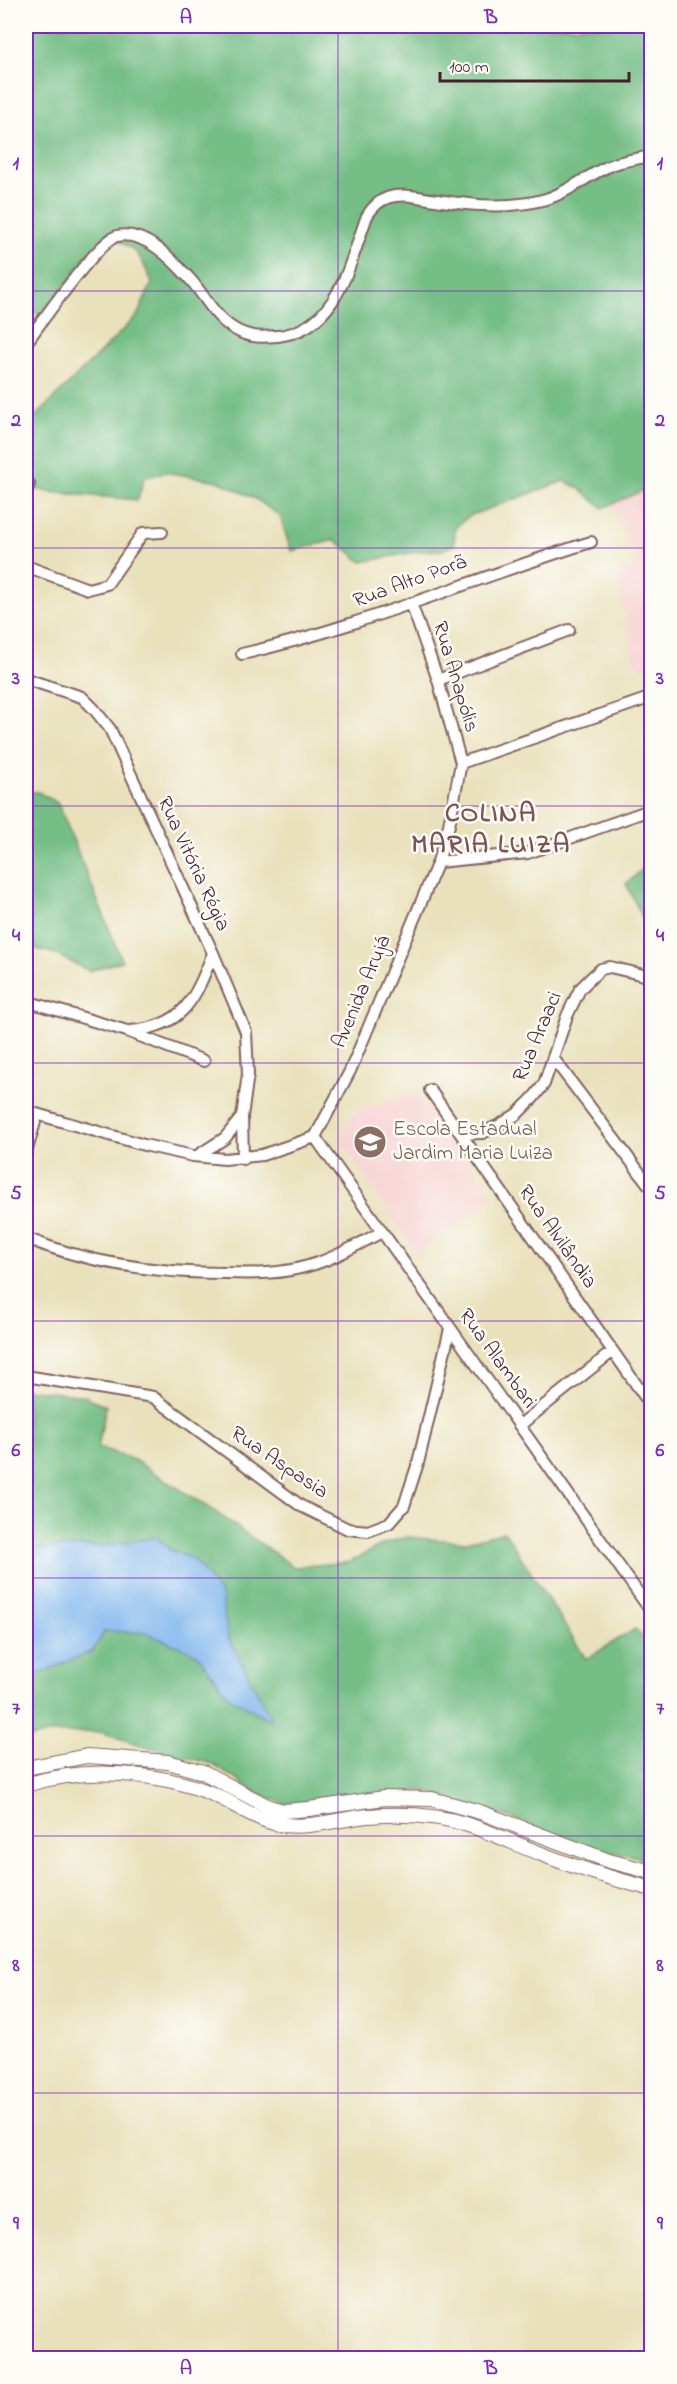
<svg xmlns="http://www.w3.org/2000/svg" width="677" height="2384" font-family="'Indie Flower',sans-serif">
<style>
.built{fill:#f7cfd0}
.forest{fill:#74be86;stroke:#5f6e58;stroke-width:1.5}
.water{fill:#7fb6ee;stroke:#646a8c;stroke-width:1.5}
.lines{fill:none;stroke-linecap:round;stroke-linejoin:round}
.minor-casing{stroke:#82635e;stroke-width:14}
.tertiary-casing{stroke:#82635e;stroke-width:16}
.minor{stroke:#fff;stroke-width:10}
.tertiary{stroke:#fff;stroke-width:14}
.grid{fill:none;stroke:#7b2cbf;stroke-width:1.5;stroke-opacity:0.55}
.labels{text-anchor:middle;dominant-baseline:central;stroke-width:5;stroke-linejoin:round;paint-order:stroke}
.street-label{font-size:21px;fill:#4a1f2b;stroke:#fdfcf7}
.education-label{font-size:21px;fill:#785e54;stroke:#fdfcf7;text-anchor:start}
.district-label{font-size:27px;font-weight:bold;letter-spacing:1.5px;fill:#805155;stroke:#fdfcf7}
.neatline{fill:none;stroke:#7b2cbf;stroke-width:2}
.grid-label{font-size:20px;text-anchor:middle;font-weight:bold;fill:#7b2cbf}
</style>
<rect width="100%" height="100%" fill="#fdfcf7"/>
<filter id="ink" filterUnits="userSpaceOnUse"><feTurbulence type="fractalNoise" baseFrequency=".0167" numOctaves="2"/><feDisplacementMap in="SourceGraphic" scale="12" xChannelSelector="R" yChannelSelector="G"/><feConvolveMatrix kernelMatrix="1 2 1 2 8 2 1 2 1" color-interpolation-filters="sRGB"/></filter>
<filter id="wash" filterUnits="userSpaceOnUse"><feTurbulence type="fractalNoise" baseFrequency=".008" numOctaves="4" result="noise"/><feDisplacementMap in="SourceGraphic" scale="24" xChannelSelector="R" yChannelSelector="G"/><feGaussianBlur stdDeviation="1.35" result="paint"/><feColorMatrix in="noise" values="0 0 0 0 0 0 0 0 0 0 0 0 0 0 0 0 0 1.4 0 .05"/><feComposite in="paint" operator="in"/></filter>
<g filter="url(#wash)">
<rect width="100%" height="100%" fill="#e9e1bc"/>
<path class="built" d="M 651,480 L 652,667 L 644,669 L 634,663 L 617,574 L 638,567 L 610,498 Z
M 415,1093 L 494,1198 L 416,1253 L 341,1141 L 344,1128 L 361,1108 Z"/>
<path class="forest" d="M 26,26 L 651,26 L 651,487 L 603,508 L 577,487 L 564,481 L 469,516 L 455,528 L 454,545 L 442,550 L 421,551 L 362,562 L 335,540 L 291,551 L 280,516 L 254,498 L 218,481 L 165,472 L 144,478 L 138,500 L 48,492 L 26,486 L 26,426 L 137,316 L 152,283 C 140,253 137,249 108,235 L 96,246 L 42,314 L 26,313 Z
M 26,792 L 38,792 L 58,803 L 122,961 L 89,971 L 53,953 L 37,949 L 26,939 L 32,918 L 26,914 Z
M 651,862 L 651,935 L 626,884 Z
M 26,1389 L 85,1396 L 106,1406 L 98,1447 L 134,1460 L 211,1509 L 294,1567 L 350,1562 L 383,1544 L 407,1537 L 465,1542 L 505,1532 L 586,1659 L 635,1629 L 651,1645 L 651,1859 L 587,1848 L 512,1818 L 424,1791 L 285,1804 L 254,1791 L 212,1764 L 134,1743 L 101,1732 L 51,1733 L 26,1739 Z"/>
<path class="water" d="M 157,1537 L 169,1549 L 195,1560 L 221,1595 L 228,1637 L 272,1721 L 229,1697 L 197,1654 L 146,1633 L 105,1631 L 93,1651 L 26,1679 L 26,1549 L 111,1545 Z"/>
</g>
<g filter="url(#ink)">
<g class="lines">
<g class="minor-casing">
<path id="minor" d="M 26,343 C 40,324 98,241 117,236 C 144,230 172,259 189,278 C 205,295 215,320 238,331 C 251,338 263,337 278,336 C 338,329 349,264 367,216 C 379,196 395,193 418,197 C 459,204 504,211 546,199 C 568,193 586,176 607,167 C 620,160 637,159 652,156
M 26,492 L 29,484
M 26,566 L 88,589 L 107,584 L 143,533 L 162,532
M 242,654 C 361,627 474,578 591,542
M 26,679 L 82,697 L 94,709 L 110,729 L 213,953 L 246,1032 L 248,1074 L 242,1117 L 225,1138 L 197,1156
M 438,680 L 569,630
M 461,763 L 652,697
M 438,862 L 528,853 L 644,812
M 26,1001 L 127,1031 L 204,1061
M 130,1031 C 184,1027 195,999 213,953
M 553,1058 L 649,1185
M 430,1090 L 652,1407
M 26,1111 L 144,1145 L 193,1156 L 225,1159 L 262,1155 L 315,1137 L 350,1071 L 438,862 L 449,825 L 461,763 L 438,680 L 411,603
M 242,1117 L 243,1159
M 461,1134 L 482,1133 L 500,1125 L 517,1114 L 534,1097 L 544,1084 L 567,1016 L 580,989 L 592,977 L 601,969 L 610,967 L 652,977
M 315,1137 L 646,1604
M 26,1153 L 37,1115
M 26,1238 C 89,1264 158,1273 226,1273 C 254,1274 281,1274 308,1266 C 334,1259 358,1244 382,1232
M 26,1376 L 153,1397 L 301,1506 L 348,1529 L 368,1531 L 389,1523 L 404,1506 L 418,1463 L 450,1329
M 520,1425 L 613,1351"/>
</g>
<g class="tertiary-casing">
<path id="tertiary" d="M 26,1768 L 87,1756 L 168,1762 L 203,1772 L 269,1807 L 283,1811 L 309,1809 L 384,1798 L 432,1799 L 480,1812 L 609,1861 L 652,1872
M 26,1785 C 82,1767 153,1771 208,1792 C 231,1801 250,1817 274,1823 C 306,1831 337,1819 368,1816 C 390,1814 411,1814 432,1817 C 469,1821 505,1840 539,1853 C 576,1868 613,1879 652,1889"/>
</g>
<use href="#minor" class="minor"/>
<use href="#tertiary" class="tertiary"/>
</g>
</g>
<path class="grid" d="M 338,26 L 338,2358M 26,291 L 652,291M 26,548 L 652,548M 26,806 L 652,806M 26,1063 L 652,1063M 26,1321 L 652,1321M 26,1578 L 652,1578M 26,1836 L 652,1836M 26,2093 L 652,2093"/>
<defs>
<g id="school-disc" transform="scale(1.725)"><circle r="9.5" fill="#8d6e63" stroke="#fdfcf7"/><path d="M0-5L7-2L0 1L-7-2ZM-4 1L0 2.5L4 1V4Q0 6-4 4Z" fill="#fff"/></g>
</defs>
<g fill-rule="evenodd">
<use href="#school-disc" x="370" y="1142"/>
</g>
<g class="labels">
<g class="street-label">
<text transform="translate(410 582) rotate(-20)">Rua Alto Porã</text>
<text transform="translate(455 677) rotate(73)">Rua Anapólis</text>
<text transform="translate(193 864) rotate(65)">Rua Vitória Régia</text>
<text transform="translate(362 992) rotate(-67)">Avenida Arujá</text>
<text transform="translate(538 1037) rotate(-67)">Rua Araaci</text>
<text transform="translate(557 1237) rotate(55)">Rua Alvilândia</text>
<text transform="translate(497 1359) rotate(54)">Rua Alambari</text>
<text transform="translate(279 1463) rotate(34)">Rua Aspasia</text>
</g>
<g class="education-label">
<text x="393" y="1130">Escola Estadual<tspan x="393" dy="24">Jardim Maria Luiza</tspan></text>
</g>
<g class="district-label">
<text x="491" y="814">COLINA<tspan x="491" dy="31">MARIA LUIZA</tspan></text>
</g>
</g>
<rect width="677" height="2384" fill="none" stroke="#fdfcf7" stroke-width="66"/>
<path d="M440 72v9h189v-9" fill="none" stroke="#4a1f2b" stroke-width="3"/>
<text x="449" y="72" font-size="18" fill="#4a1f2b" stroke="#fdfcf7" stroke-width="4.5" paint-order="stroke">100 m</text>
<rect x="33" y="33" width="611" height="2318" class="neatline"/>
<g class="grid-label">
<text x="186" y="23">A</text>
<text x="491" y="23">B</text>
<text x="16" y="169">1</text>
<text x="660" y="169">1</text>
<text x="16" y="426">2</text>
<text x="660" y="426">2</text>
<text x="16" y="684">3</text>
<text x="660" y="684">3</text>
<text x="16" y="941">4</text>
<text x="660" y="941">4</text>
<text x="16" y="1199">5</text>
<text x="660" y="1199">5</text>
<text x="16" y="1456">6</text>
<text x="660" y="1456">6</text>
<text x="16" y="1714">7</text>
<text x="660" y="1714">7</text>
<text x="16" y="1971">8</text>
<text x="660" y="1971">8</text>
<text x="16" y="2229">9</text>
<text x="660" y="2229">9</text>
<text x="186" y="2374">A</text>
<text x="491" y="2374">B</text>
</g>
</svg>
